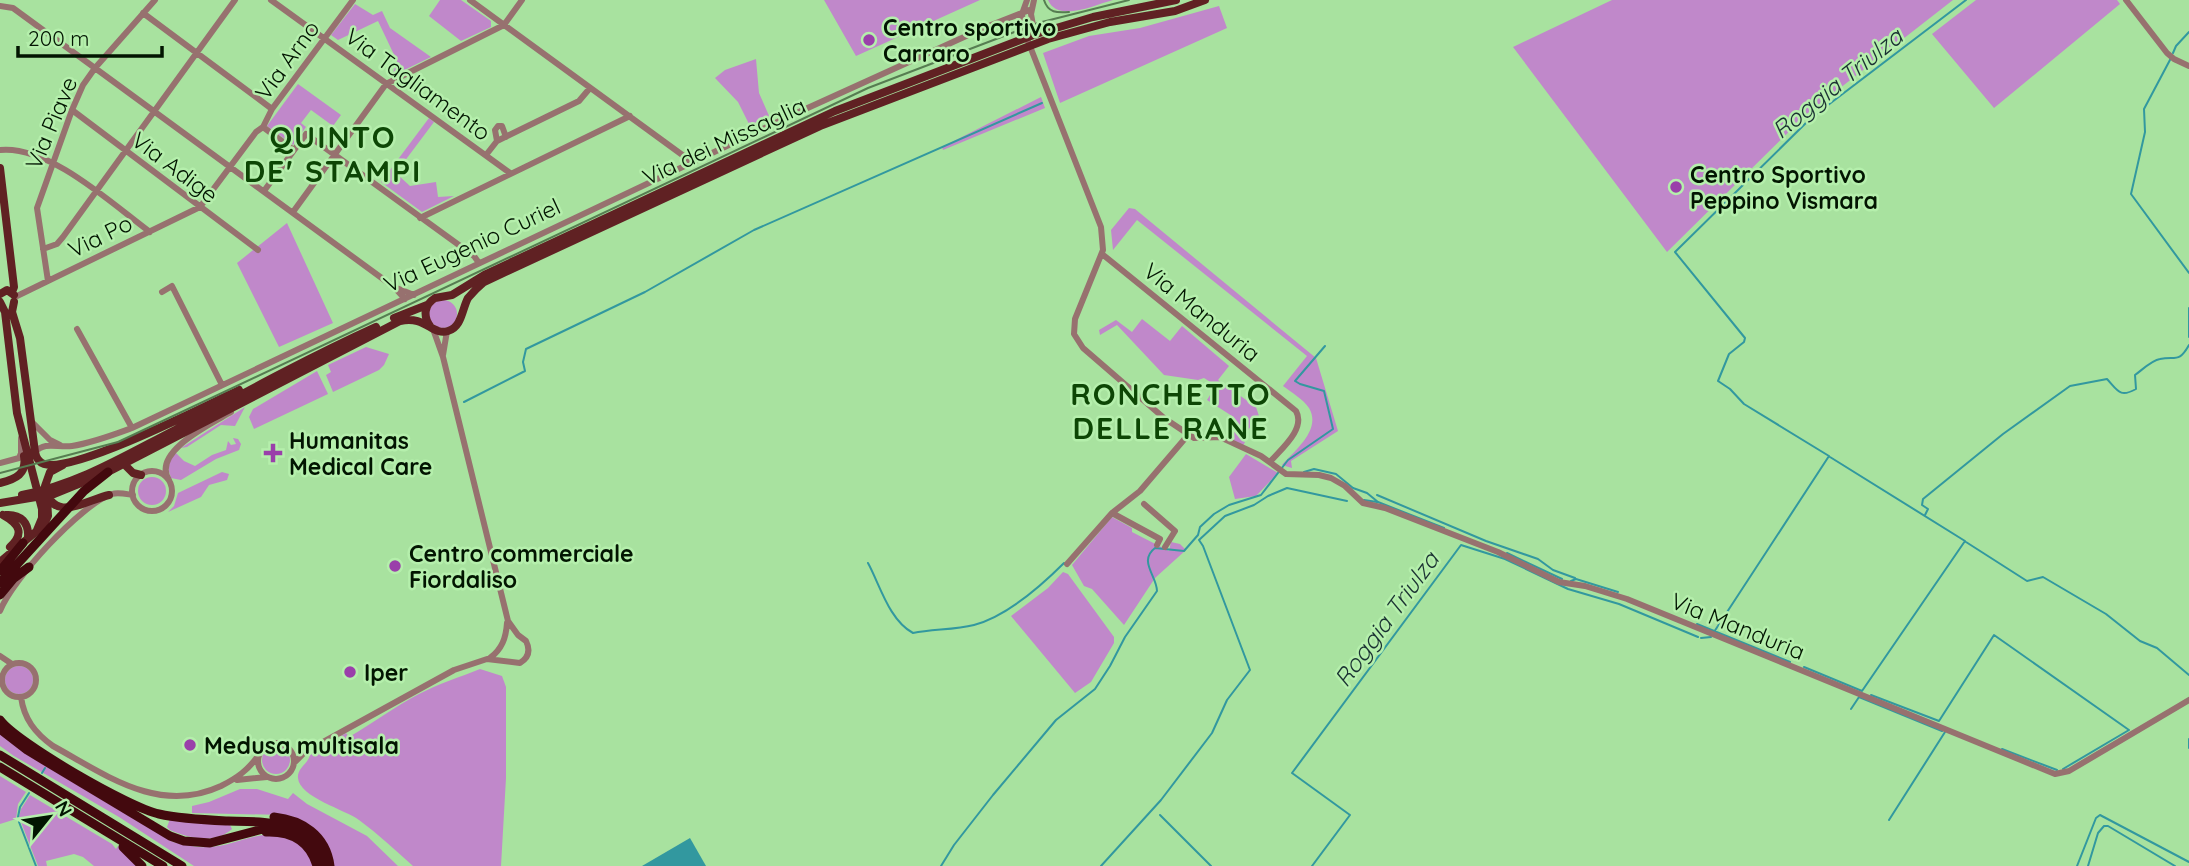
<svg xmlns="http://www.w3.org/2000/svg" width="2189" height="866" font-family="Quicksand,sans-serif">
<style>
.green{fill:#c088ca}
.water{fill:#32989f}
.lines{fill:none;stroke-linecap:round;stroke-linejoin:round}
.stream{stroke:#32989f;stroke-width:2}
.minor{stroke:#97716f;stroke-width:6}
.major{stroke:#602123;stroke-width:8}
.highway{stroke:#43090e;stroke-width:9}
.tram{stroke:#567d51;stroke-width:2}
.poi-dot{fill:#9a3faa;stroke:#b5efac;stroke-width:2.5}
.labels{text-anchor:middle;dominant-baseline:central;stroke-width:5;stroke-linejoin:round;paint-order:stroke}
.poi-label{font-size:23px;font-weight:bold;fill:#021501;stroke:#b5efac;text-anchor:start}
.street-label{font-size:23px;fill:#021501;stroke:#b5efac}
.water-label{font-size:24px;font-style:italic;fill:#1a3132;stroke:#b5efac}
.district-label{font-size:30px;font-weight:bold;letter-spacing:2px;fill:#0d4605;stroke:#b5efac}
</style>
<rect width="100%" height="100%" fill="#a8e29f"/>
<path class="green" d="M 440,0 L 461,0 L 491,21 L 491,27 L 461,41 L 429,16 Z
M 824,0 L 980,0 L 856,56 Z
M 1048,0 L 1113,0 C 1094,5 1058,23 1048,0 Z
M 1612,0 L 1953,0 L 1808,113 L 1667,252 L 1513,47 Z
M 1976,0 L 2117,0 L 2120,4 L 1994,108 L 1932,34 Z
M 355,4 L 373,15 L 382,11 L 390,28 L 431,57 L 392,76 L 397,61 L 378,21 L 338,40 L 331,35 Z
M 1219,6 L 1227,28 L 1060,103 L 1043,53 L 1089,36 L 1140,28 Z
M 756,59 L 759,93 L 770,118 L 751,128 L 738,102 L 715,78 L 725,70 Z
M 298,84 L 341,115 L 333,126 L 311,110 L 301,123 L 306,127 L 293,145 L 267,126 Z
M 1041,97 L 1045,108 L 943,150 L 942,147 Z
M 429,118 L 434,122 L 398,170 L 398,175 L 410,186 L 436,182 L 438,197 L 454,196 L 422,212 L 381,182 Z
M 1129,208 L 1135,209 L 1316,358 L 1338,431 L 1291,461 L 1292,468 L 1282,465 C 1294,451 1322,430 1309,408 C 1303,399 1291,392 1283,386 L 1307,356 L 1137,220 L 1113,250 L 1111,230 Z
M 287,223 L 333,323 L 279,347 L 237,263 Z
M429 314a14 14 0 1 1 28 0a14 14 0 1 1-28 0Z
M 1142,319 L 1170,341 L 1182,326 L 1229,366 L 1218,380 L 1256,407 L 1259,416 L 1241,439 L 1245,442 L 1243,446 L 1233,441 L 1235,438 L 1226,432 L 1232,416 L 1207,400 L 1213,390 L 1212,383 L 1204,378 L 1198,380 L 1164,375 L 1117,325 L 1100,335 L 1099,330 L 1116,320 L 1132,332 Z
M 366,347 L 389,354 L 384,365 L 379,370 L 333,392 L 326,375 L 331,372 L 328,365 Z
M 317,371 L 328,394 L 254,429 L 249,417 L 253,409 Z
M 245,407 L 235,426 L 221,425 L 187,447 L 181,448 Z
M 233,438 L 238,439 L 241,444 L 239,450 L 216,459 L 181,480 L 171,478 L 167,464 L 176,453 L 184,461 L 195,466 L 212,455 L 226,450 L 228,441 L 231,445 L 236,444 Z
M 1246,454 L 1278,473 L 1256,496 L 1235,499 L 1229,477 Z
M 222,472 L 229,474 L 227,480 L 209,485 L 201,497 L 168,512 L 174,506 L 178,493 Z
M138 491a14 14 0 1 1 28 0a14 14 0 1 1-28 0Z
M 1112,517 L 1132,528 L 1132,532 L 1169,551 L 1171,542 L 1180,544 L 1186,550 L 1155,578 L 1124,625 L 1092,589 L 1084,586 L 1072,565 Z
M 1063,572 L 1068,574 L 1114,637 L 1114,643 L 1091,682 L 1075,693 L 1011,616 L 1048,588 Z
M5 680a14 14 0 1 1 28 0a14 14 0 1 1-28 0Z
M 480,669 L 502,676 L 506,687 L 506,778 L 501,866 L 413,866 C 395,850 378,834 359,820 C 346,810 299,797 298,778 C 297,768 308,764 310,755 L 346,733 L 349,737 C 373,723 394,707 419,694 C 438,684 460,677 480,669 Z
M 0,733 L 173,842 C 184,844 195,848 207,847 C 239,847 262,824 293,841 C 305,847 309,854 313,866 L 194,866 L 119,817 L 14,756 L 0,746 Z
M262 760a14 14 0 1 1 28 0a14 14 0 1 1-28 0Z
M 0,776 L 26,792 L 18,804 L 16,819 L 0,824 Z
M 240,789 L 257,789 L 288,799 L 293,793 L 307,804 L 367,836 L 398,866 L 332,866 L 284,815 L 192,813 L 192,806 L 209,802 Z
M 30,795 L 112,844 L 116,849 L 118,846 L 139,866 L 94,866 L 83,857 L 74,854 L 46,861 L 47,866 L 38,866 L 19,817 L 21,809 Z
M 170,819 L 230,825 L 232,829 C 214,845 189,838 170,830 L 167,827 Z"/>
<path class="water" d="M 690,838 L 706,866 L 642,866 Z"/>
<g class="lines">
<path class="stream" d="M 2173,53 L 2176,46 L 2189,32
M 2171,58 L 2144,109 L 2145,132 L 2131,194 L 2189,273
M 2189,308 L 2189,337
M 464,402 L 525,371 L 523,362 L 526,349 L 645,292 L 754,230 L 1042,103
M 1304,472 L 1314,469 L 1336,474 L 1353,488 L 1367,493 L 1378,502 L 1444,528
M 1377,495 L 1486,541 L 1538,559 L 1553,570 L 1575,578
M 1364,500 L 1377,502
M 1925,515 L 1928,509 L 1922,505 L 1923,499 L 2003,434 L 2070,386 L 2107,379 C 2118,391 2120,398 2136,389 L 2135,375 C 2142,370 2152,360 2160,359 C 2176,356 2179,363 2189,345
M 1966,542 L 2027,581 L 2043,577 L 2106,614 L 2140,641 L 2157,648 L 2189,675
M 1507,553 L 1562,579
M 868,563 C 880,585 889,620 913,633 C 933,629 954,630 974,625 C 1007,616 1040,587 1064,563
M 1571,581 L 1576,579 L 1618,592
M 1697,624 L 1790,662
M 1714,632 L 1829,456 L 1744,404 L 1730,389 L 1718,381 L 1729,354 L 1744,342 L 1745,338 L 1675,252 L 1811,118 L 1966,0
M 1701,638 L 1711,637
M 1804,667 L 1862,691 L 1965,541 L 1830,457
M 1871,695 L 1939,721 L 1994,635 L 2129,730 L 2063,769
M 1851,709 L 1859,697 L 1942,731
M 2189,739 L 2189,748
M 2002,749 L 2057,770
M 42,773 L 45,768
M 1160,815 L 1211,866
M 18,817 L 20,807 L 29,793
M 1889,820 L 1945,732
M 19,822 L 36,866
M 941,866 L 954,845 L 993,795 L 1056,720 L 1095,689 L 1110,666 L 1125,637 L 1157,591 C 1157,576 1138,561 1155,548 L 1184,551 L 1198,535 L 1200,527 L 1214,514 L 1229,505 L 1261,495 L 1288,460 L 1333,429 L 1324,391 L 1300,384 L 1295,381 L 1325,346
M 1101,866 L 1161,800 L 1212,733 L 1227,700 L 1250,670 L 1203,546 L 1199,540 L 1225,516 L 1254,505 L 1268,496 L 1287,488 L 1347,501
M 1312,866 L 1350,815 L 1292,773 L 1461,545 L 1505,559 L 1568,589 L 1619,604 L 1698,637
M 2077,866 L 2096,818 L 2100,815 L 2189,862
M 2088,866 L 2098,833 L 2104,826 L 2108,826 L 2175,866"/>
<path class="minor" d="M 271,0 L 510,173
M 470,0 L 692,162
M 1027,0 L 1022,14 L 1024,31 L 1101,227 L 1103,250 L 1075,319 L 1074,334 L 1083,348 L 1164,418 L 1194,438 L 1220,437 L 1261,456 L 1286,474 L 1319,475 L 1331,478 L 1345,486 L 1363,503 L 1385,508 L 1498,552 L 1559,582 L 1585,586 L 1627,599 L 2055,774 L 2069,771 L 2189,700
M 1034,0 L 1031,14 L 1035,36
M 2126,0 L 2167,53 L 2174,59 L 2189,66
M 0,6 L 13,8 L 394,287 L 405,299
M 143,13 L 272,109
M 72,110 L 258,250
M 263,127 L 291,148 L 294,149
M 497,141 L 495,130 L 498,126 L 502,126 L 506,137
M 0,150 C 49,145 111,203 150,232
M 486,155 L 497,141 L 579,101 L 590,88
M 264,191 L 306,134 L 474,256 L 479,263
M 293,212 L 386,84 L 504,25 L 522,0
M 420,218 L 630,116
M 43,249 L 57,244 L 63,237 L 235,0
M 1102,254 L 1296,411 C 1306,429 1281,449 1270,462
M 48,281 L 37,208 L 72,110 L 83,85 L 95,68 L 155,0
M 394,287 L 414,295
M 162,292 L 172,286 L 222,385
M 15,297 L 200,207 L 256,132 L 263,127 L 272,109 L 353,0
M 77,329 L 132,428
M 443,355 L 447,331
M 31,421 L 50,440 L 60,445
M 35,452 C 45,441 58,448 72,446 C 92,443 113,435 132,428 L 790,116 L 986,27 L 1032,9
M 0,463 L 19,458 L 21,453 L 21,438
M132 491a20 20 0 1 1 40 0a20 20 0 1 1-40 0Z
M 169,480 C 151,452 211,424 231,412
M 1144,504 L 1175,531 L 1165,547
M 1112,513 L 1160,539 L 1157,545
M 1067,564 L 1112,513 L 1140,491 L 1188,435
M 0,611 C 12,580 80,505 112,494 C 118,492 126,494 133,495
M 0,656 L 12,664
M 490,658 C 502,649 506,638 507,623
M2 680a17 17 0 1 1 34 0a17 17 0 1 1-34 0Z
M 21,697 C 24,719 35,733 53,746 C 106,775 159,815 221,786 C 237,778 248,770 258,756
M258 761a18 18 0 1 1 36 0a18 18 0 1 1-36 0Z
M 294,763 L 305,752 L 454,670 L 487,659 L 520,663 C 528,658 531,651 526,641 L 518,635 L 508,621 L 443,357 L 433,329
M 237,780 L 267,777"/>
<path class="major" d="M 0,168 L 14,287 L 12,292
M 0,294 L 7,290 L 14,295
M 0,302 L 5,312 L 17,413 L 42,509 L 42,518 L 37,530
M 14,302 L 12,312 L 20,338 L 35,452 C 36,457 38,462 44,464 C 73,474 206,406 239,390
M 394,318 L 427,305
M 430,326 C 423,316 424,305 435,298 L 452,295 L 486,274 L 835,111 L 1036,34 L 1093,17 L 1176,0
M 121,461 L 133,473 L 141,475
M 63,465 L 50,472 L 45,486 C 52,525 86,500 109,495
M 0,483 C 16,479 27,474 24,456
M 22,495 C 77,485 126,455 175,430 C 242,394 308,358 376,327
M 0,503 L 54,494 L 108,472 L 400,321 C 426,315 432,336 448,331 C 462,327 462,309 468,298 C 473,292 478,287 484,282 L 820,126 L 1048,39 L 1110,22 L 1175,11 L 1205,0
M 3,515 C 19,524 25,533 10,547
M 6,515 C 21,514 29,523 28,537
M 0,562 L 44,525 L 48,516 L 47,497"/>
<path class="highway" d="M 0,571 L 23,543
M 0,583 L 84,491 L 108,472
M 0,595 L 14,578 L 29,567
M 0,720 C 17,743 130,808 159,814 C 181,819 206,820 228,821 C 263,822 319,819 323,866
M 0,729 L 27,750 L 170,836 L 184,841 L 210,843 L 274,826
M 0,755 L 182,866
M 0,767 L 163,866
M 274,817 C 302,820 326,835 330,866
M 266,832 C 292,831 310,841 317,866
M 123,847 L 142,866"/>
<path class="tram" d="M 1044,0 C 1048,13 1057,13 1069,12
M 0,473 L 118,442 L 868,88 L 1038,23 L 1129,0"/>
</g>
<g class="poi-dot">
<circle cx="869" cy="40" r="7"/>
<circle cx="1676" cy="187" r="7"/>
<path d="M269.5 442.5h7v7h7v7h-7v7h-7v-7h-7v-7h7z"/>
<circle cx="395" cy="566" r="7"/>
<circle cx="350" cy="672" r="7"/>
<circle cx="190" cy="745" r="7"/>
</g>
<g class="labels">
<g class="poi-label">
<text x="883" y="27">Centro sportivo<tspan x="883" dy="26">Carraro</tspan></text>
<text x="1690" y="174">Centro Sportivo<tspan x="1690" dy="26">Peppino Vismara</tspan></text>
<text x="289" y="440">Humanitas<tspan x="289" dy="26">Medical Care</tspan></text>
<text x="409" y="553">Centro commerciale<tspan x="409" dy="26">Fiordaliso</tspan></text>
<text x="364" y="672">Iper</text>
<text x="204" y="745">Medusa multisala</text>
</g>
<g class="street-label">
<text transform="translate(287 60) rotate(-54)">Via Arno</text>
<text transform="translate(418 84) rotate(36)">Via Tagliamento</text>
<text transform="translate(51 123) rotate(-67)">Via Piave</text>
<text transform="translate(724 141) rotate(-25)">Via dei Missaglia</text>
<text transform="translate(175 167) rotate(37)">Via Adige</text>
<text transform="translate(100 236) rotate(-26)">Via Po</text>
<text transform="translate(472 245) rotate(-25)">Via Eugenio Curiel</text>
<text transform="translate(1202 312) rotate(39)">Via Manduria</text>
<text transform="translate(1738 626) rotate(22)">Via Manduria</text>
</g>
<g class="water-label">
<text transform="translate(1837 83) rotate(-39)">Roggia Triulza</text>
<text transform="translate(1386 619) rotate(-54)">Roggia Triulza</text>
</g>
<g class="district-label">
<text x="333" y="137">QUINTO<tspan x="333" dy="34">DE' STAMPI</tspan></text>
<text x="1171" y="394">RONCHETTO<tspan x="1171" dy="34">DELLE RANE</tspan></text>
</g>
</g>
<g transform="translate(49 817) rotate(60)" stroke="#b5efac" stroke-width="5" paint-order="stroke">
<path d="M0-5L12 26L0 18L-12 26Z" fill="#021501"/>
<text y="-10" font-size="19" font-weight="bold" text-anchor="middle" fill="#021501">N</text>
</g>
<path d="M18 46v10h144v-10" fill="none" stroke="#021501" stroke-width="3.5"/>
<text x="28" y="46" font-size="21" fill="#021501" stroke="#b5efac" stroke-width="5" paint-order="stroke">200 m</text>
</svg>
